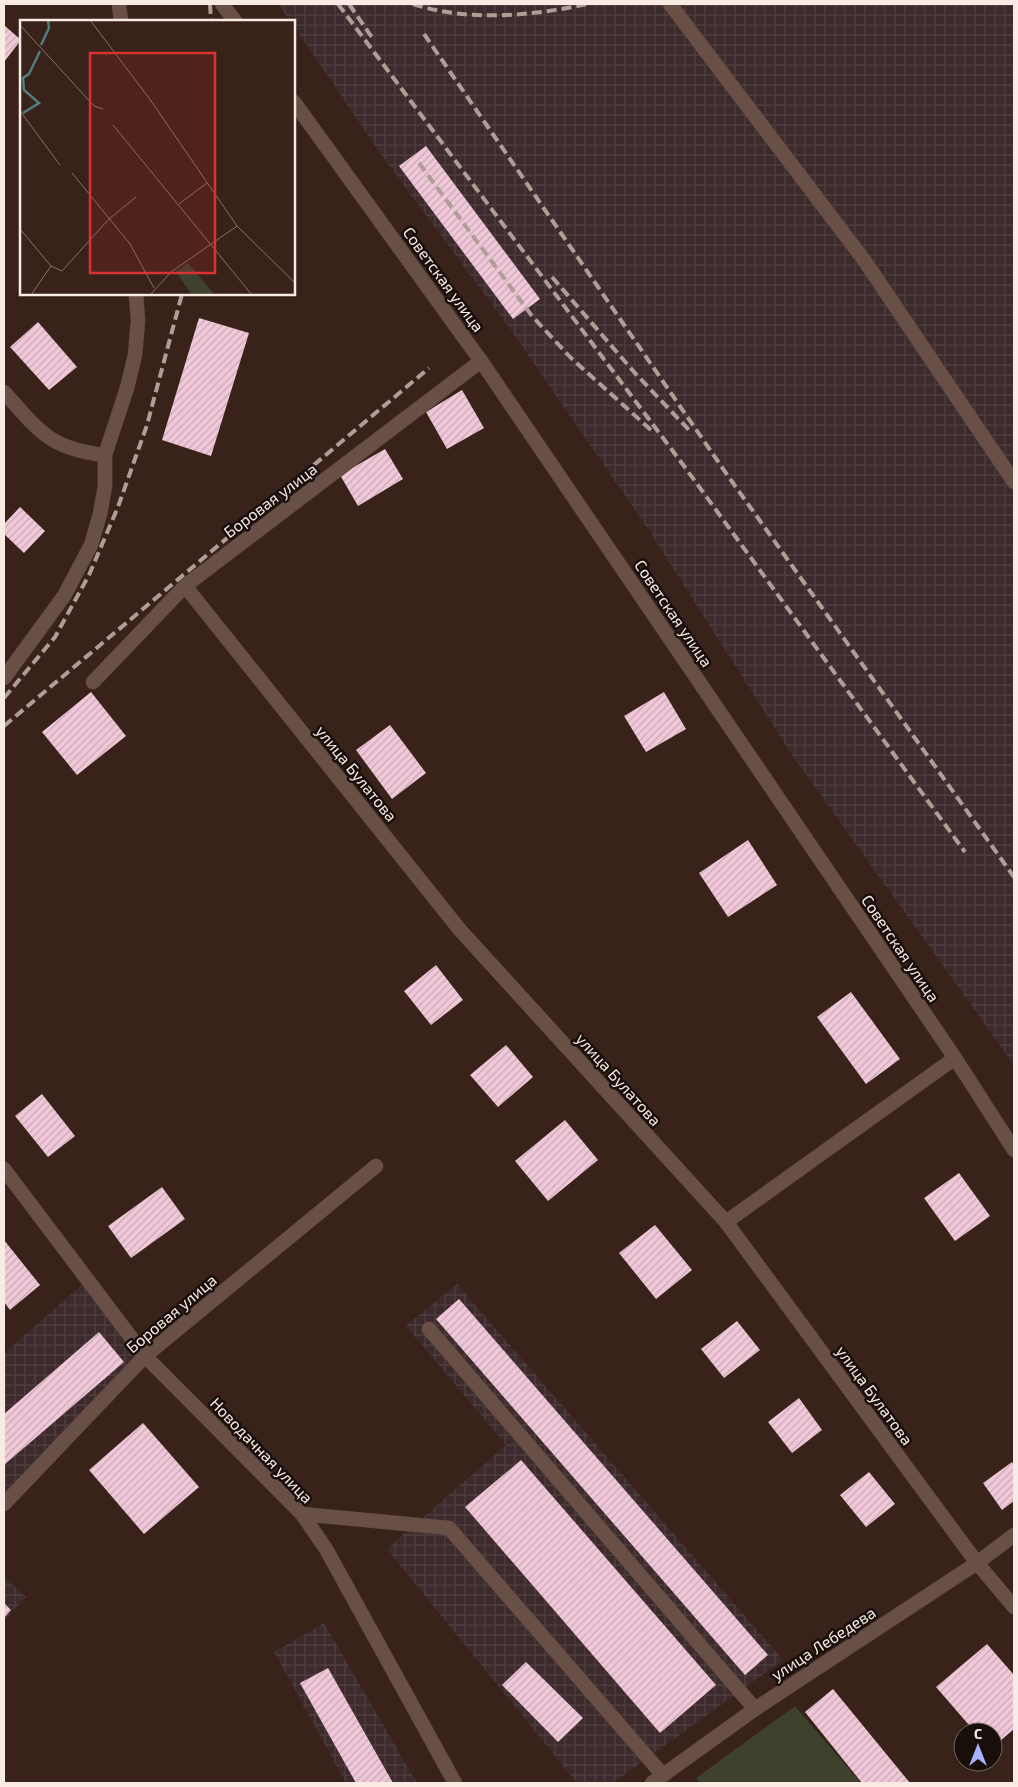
<svg xmlns="http://www.w3.org/2000/svg" width="1018" height="1787" font-family="'Exo 2',sans-serif">
<style>
.industrial{fill:url(#industrial-grid)}
.green{fill:#3d412e}
.building{fill:url(#building-hatch)}
.lines{fill:none;stroke-linecap:round;stroke-linejoin:round}
.service-casing{stroke:#54413a;stroke-width:15}
.minor-casing{stroke:#54413a;stroke-width:15}
.tertiary-casing{stroke:#54413a;stroke-width:15}
.service{stroke:#695046;stroke-width:14}
.minor{stroke:#695046;stroke-width:14}
.tertiary{stroke:#695046;stroke-width:14}
.rail{stroke:#af9d96;stroke-width:4;stroke-dasharray:10 5;stroke-linecap:butt}
.labels{text-anchor:middle;dominant-baseline:central;stroke-width:5;stroke-linejoin:round;paint-order:stroke}
.street-label{font-size:16px;fill:#faeae4;stroke:#180f0a}
.inset-river{fill:none;stroke:#4f7e83;stroke-width:2.5}
.inset-road{fill:none;stroke:#86726a;stroke-width:1}
.view{fill:#d83231;fill-opacity:0.15;stroke:#d83231;stroke-width:2.5}
.inset-edge{fill:none;stroke:#faeae4;stroke-width:2.5}
</style>
<defs>
<pattern id="industrial-grid" width="8" height="8" patternUnits="userSpaceOnUse" patternTransform="scale(1.25)"><rect width="8" height="8" fill="#3d2a2d"/><path d="M0 4h8M4 0v8" fill="none" stroke="#503f41"/></pattern>
<pattern id="building-hatch" width="6" height="6" patternUnits="userSpaceOnUse" patternTransform="scale(1.25)"><rect width="6" height="6" fill="#f1c8d9"/><path d="M-1 1l2-2M0 6l6-6M5 7l2-2" fill="none" stroke="#c8a8b4"/></pattern>
</defs>
<rect width="100%" height="100%" fill="#382219"/>
<path class="industrial" d="M 278,4 L 1014,4 L 1014,1065 L 792,755 L 648,529 L 510,329 L 377,149 L 294,26 L 294,21 L 290,21 Z
M 457,1284 L 783,1660 L 613,1783 L 577,1783 L 387,1549 L 506,1445 L 406,1326 Z
M 82,1285 L 145,1356 L 4,1504 L 4,1353 Z
M 4,1577 L 26,1597 L 4,1621 Z
M 324,1623 L 417,1783 L 346,1783 L 274,1652 Z"/>
<path class="green" d="M 795,1706 L 861,1783 L 700,1783 L 696,1778 Z"/>
<path class="building" d="M 4,25 L 21,40 L 4,62 Z
M 426,146 L 540,299 L 513,319 L 399,166 Z
M 199,318 L 249,333 L 211,456 L 162,440 Z
M 38,322 L 77,367 L 49,390 L 10,347 Z
M 462,390 L 484,428 L 447,449 L 426,412 Z
M 385,449 L 403,479 L 358,506 L 340,475 Z
M 20,507 L 45,531 L 24,553 L 4,534 L 4,524 Z
M 91,692 L 126,736 L 77,775 L 42,732 Z
M 664,692 L 686,729 L 646,752 L 624,716 Z
M 390,725 L 426,773 L 392,799 L 356,750 Z
M 748,840 L 777,885 L 728,917 L 699,873 Z
M 436,965 L 463,1000 L 431,1025 L 404,991 Z
M 851,992 L 900,1059 L 866,1084 L 817,1017 Z
M 506,1045 L 533,1077 L 498,1107 L 470,1075 Z
M 42,1094 L 75,1136 L 48,1157 L 15,1116 Z
M 565,1120 L 598,1160 L 548,1201 L 515,1161 Z
M 959,1173 L 990,1216 L 955,1241 L 924,1198 Z
M 162,1187 L 185,1219 L 131,1258 L 108,1226 Z
M 655,1225 L 692,1270 L 656,1299 L 619,1253 Z
M 4,1240 L 40,1285 L 10,1310 L 4,1302 Z
M 459,1299 L 768,1655 L 745,1675 L 436,1319 Z
M 737,1321 L 760,1350 L 724,1378 L 701,1349 Z
M 99,1332 L 124,1362 L 4,1465 L 4,1414 Z
M 799,1398 L 822,1430 L 792,1453 L 768,1422 Z
M 143,1423 L 199,1487 L 144,1534 L 89,1470 Z
M 521,1460 L 716,1685 L 660,1733 L 465,1507 Z
M 1012,1462 L 1014,1465 L 1014,1501 L 1002,1510 L 983,1483 Z
M 869,1472 L 895,1504 L 866,1527 L 840,1495 Z
M 4,1603 L 11,1610 L 4,1618 Z
M 987,1644 L 1014,1675 L 1014,1729 L 993,1747 L 993,1732 L 975,1732 L 936,1687 Z
M 526,1662 L 583,1718 L 558,1742 L 502,1685 Z
M 328,1668 L 393,1783 L 356,1783 L 300,1683 Z
M 833,1689 L 910,1783 L 862,1783 L 805,1712 Z"/>
<g class="lines">
<g class="service-casing">
<path id="service" d="M 119,4 L 121,21
M 670,4 L 864,260 L 1014,482
M 4,678 L 64,596 L 91,545 L 100,514 L 105,486 L 105,455 L 127,388 L 135,355 L 138,321 L 136,294
M 93,682 L 185,586 L 481,361
M 429,1329 L 755,1709
M 302,1514 L 449,1528 L 662,1774"/>
</g>
<g class="minor-casing">
<path id="minor" d="M 4,392 C 39,431 50,449 105,455
M 185,586 L 460,930 L 726,1222 L 977,1563 L 1014,1607
M 4,1169 L 145,1356 L 302,1514 L 326,1549 L 455,1783
M 726,1222 L 955,1058
M 4,1504 L 145,1356 L 376,1166
M 652,1783 L 755,1709 L 977,1563 L 1014,1535"/>
</g>
<g class="tertiary-casing">
<path id="tertiary" d="M 222,4 L 235,21
M 294,102 L 481,361 L 955,1058 L 1014,1150"/>
</g>
<use href="#service" class="service"/>
<use href="#minor" class="minor"/>
<use href="#tertiary" class="tertiary"/>
<path class="rail" d="M 210,4 L 211,21
M 338,4 L 684,466 L 965,852
M 349,4 L 373,39
M 413,4 C 469,22 530,16 588,4
M 424,34 L 728,476 L 1014,877
M 419,163 L 532,316 L 571,358 L 651,430
M 552,277 L 634,372 L 689,430
M 4,698 L 55,637 L 89,575 L 118,507 L 147,425 L 182,294
M 4,726 L 429,368"/>
</g>
<g class="labels">
<g class="street-label">
<text transform="translate(444 279) rotate(54)">Советская улица</text>
<text transform="translate(270 500) rotate(-37)">Боровая улица</text>
<text transform="translate(674 613) rotate(56)">Советская улица</text>
<text transform="translate(357 773) rotate(51)">улица Булатова</text>
<text transform="translate(901 948) rotate(56)">Советская улица</text>
<text transform="translate(619 1079) rotate(48)">улица Булатова</text>
<text transform="translate(171 1313) rotate(-40)">Боровая улица</text>
<text transform="translate(875 1395) rotate(54)">улица Булатова</text>
<text transform="translate(262 1450) rotate(46)">Новодачная улица</text>
<text transform="translate(823 1643) rotate(-33)">улица Лебедева</text>
</g>
</g>
<g transform="translate(20 20)">
<rect width="275" height="275" fill="#382219"/>
<path d="M 168,243 L 195,275 L 172,275 L 156,252 Z" fill="#3d412e"/>
<path class="inset-river" d="M 21,25 L 29,8 L 28,0M 3,93 L 19,83 L 4,70 L 3,58 L 9,54 L 20,31"/>
<path class="inset-road" d="M 70,0 L 129,78 L 217,206 L 275,263M 0,5 L 74,86 L 83,89M 0,91 L 40,145M 93,105 L 232,275M 52,153 L 110,224 L 134,268M 159,184 L 187,163M 0,209 L 31,246 L 42,251 L 88,200 L 116,177M 11,275 L 31,246M 130,275 L 151,252 L 217,206"/>
<path class="view" d="M 70,33 L 195,33 L 195,253 L 70,253 Z"/>
<rect width="275" height="275" class="inset-edge"/>
</g>
<rect width="1018" height="1787" fill="none" stroke="#faeae4" stroke-width="10"/>
<g transform="translate(978 1747)"><circle r="24" fill="#180f0a" stroke="#726761"/>
<path d="M0-4L9 19L0 12L-9 19Z" fill="#a7b1fc"/>
<text y="-8" font-size="14" font-weight="bold" text-anchor="middle" fill="#faeae4">С</text>
</g>
</svg>
